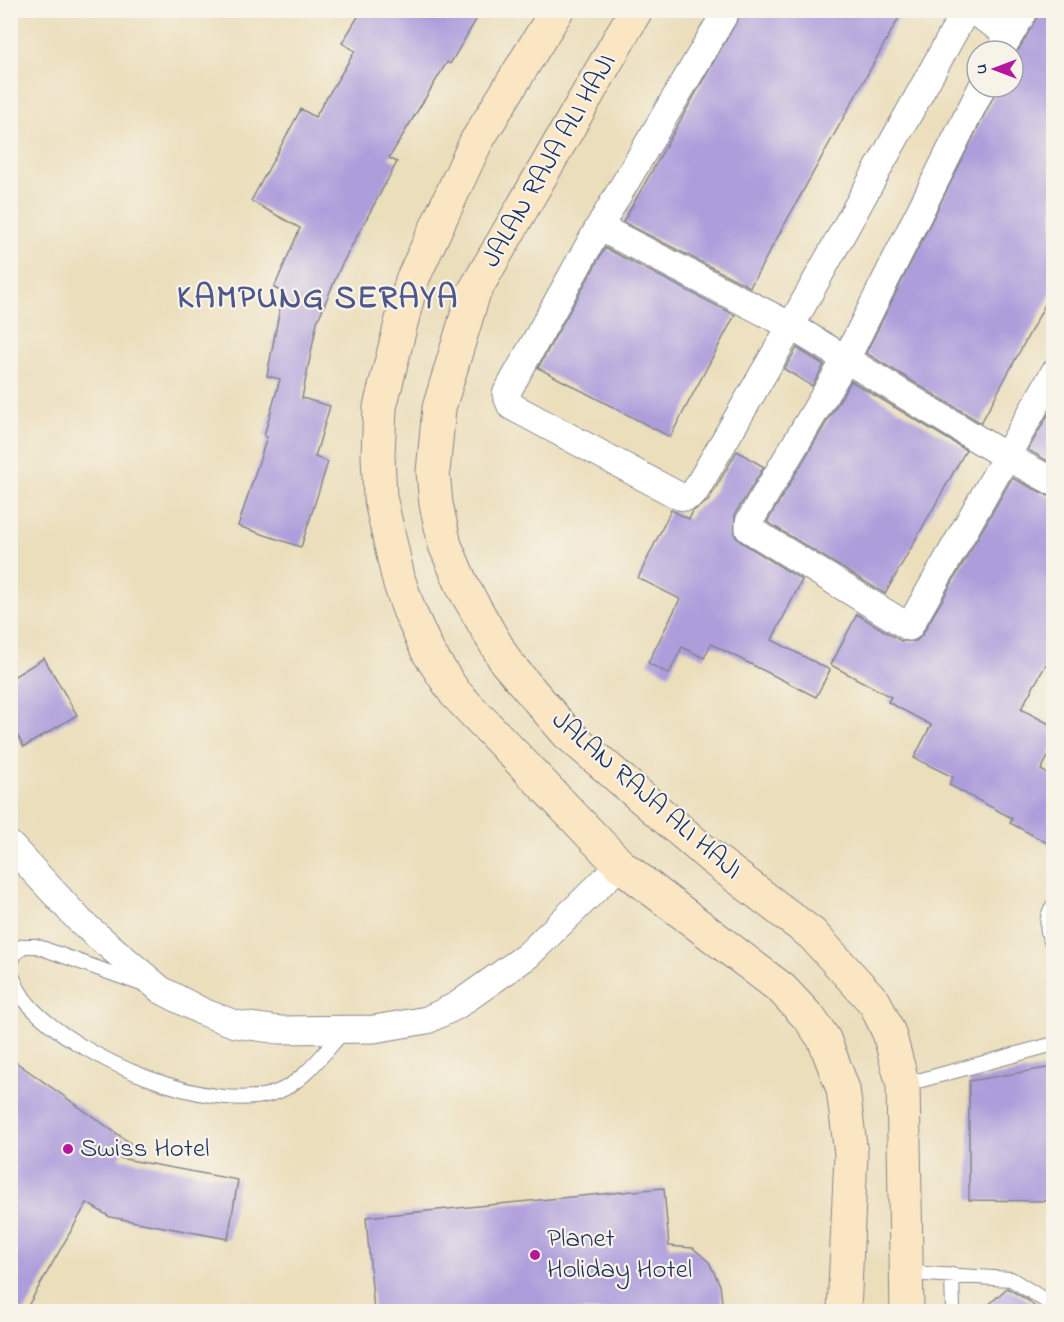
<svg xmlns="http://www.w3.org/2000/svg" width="1064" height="1322" font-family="'Indie Flower',sans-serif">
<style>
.building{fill:#ad9edb}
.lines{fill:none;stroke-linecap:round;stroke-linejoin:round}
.service-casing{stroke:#83868c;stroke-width:16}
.minor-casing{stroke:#83868c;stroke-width:29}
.secondary-casing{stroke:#83868c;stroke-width:35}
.service{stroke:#fff;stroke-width:14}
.minor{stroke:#fff;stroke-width:27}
.secondary{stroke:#fbe6c3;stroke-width:33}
.poi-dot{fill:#b5179e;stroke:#f7f3e8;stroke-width:2}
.labels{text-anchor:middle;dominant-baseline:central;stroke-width:4.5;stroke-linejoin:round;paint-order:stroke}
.street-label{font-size:27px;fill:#1b2f5e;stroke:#f7f3e8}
.poi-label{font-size:27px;fill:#1b2f5e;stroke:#f7f3e8;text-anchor:start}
.district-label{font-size:33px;font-weight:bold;letter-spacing:1.5px;fill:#4e568a;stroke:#f7f3e8}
</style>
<rect width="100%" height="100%" fill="#f7f3e8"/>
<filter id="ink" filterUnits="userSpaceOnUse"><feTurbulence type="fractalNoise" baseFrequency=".0167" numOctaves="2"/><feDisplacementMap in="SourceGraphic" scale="12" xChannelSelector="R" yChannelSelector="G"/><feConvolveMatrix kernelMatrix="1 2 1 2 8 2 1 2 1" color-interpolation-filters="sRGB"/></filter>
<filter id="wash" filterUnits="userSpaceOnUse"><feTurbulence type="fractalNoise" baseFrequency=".008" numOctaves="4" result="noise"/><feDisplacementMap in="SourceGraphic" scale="24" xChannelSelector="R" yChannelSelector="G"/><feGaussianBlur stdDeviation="1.35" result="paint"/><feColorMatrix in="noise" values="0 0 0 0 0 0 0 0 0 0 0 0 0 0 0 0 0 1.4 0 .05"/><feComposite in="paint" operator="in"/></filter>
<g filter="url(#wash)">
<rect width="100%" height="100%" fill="#ebdebb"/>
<g id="blocks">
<path class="building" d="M 362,10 L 482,10 L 450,64 L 447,62 L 389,158 L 397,162 L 341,266 L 317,322 L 302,398 L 330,406 L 315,457 L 328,462 L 301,547 L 238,526 L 267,437 L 264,436 L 280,379 L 267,376 L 283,292 L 274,288 L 300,228 L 251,201 L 301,109 L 315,117 L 355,51 L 342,43 Z
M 743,10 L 903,10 L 750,287 L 623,222 Z
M 1041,10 L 1053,10 L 1053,290 L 981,423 L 866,353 L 998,87 L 1013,87 L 1013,60 Z
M 605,248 L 735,315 L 670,437 L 538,368 Z
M 797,348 L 824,365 L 812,386 L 784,369 Z
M 851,381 L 966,450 L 885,594 L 767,522 Z
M 1053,406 L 1053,464 L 1028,450 Z
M 737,451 L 764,467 L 735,514 L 735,536 L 741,542 L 802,580 L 772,640 L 830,670 L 816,697 L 711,644 L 704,658 L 682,647 L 669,674 L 648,663 L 680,599 L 638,578 L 671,510 L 689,519 L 693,511 L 708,501 Z
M 1012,478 L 1053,498 L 1053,652 L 1021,709 L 1053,726 L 1053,747 L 1041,770 L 1053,777 L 1053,846 L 1010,823 L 1012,818 L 949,785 L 953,777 L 914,758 L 931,725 L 888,702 L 891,697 L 831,665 L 857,614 L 901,641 L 916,641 L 922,635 Z
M 44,658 L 77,715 L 24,747 L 10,723 L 10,679 Z
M 10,1058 L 130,1143 L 119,1158 L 238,1180 L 228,1239 L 110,1217 L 87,1203 L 25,1311 L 10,1311 Z
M 1053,1067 L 1053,1201 L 969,1200 L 969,1081 Z
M 664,1188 L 669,1246 L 693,1248 L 709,1262 L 720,1285 L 723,1311 L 374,1311 L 366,1217 Z
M 1007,1288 L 1029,1301 L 1039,1311 L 982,1311 Z"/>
</g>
</g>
<g filter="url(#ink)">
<use href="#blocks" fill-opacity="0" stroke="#83868c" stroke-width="1.5"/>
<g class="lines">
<g class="service-casing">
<path id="service" d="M 1054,904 C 1045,917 1045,932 1054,946
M 10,968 L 14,955 L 23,946 L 36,946 L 144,985
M 10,971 C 16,985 21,997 31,1007 C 76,1056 211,1117 277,1092 C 304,1082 325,1051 344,1031
M 903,1085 L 1054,1044
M 907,1273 L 1011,1279 L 1054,1306
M 952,1275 L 953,1312"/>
</g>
<g class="minor-casing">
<path id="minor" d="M 727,10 L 599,227 L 506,394 L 511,406 L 679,496 L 687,497 L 694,493 L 791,326 L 966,10
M 971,10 L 1009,34
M 1000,51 L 1025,10
M 982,87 L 846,359 L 749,522 L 749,529 L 909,627 L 1054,373
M 599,227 L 791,326 L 1007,457 L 1054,482
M 10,845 L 81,922 L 161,990 L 203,1012 L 235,1024 L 279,1030 L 374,1029 L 427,1020 L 456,1006 L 527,956 L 620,865"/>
</g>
<g class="secondary-casing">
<path id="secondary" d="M 557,10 L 476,142 L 412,280 L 380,407 L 378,455 L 380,497 L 399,581 L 409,610 L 428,652 L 455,693 L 620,865 L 782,989 L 810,1019 L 824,1039 L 843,1089 L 851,1154 L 844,1312
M 636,10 L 474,292 L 439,408 L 433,472 L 436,504 L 445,545 L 463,587 L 506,662 L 567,733 L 712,858 L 812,934 L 875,1003 L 889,1033 L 903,1085 L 907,1312"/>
</g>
<use href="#service" class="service"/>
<use href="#minor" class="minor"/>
<use href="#secondary" class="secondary"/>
</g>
</g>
<g class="poi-dot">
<circle cx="68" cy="1149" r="6"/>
<circle cx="535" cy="1255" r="6"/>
</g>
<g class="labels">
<g class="street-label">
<text transform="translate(550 161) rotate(-60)">JALAN RAJA ALI HAJI</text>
<text transform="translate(646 796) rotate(41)">JALAN RAJA ALI HAJI</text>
</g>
<g class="poi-label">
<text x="80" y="1149">Swiss Hotel</text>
<text x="547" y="1239">Planet<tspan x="547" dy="31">Holiday Hotel</tspan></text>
</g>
<g class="district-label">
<text x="318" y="299">KAMPUNG SERAYA</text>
</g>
</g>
<rect width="1064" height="1322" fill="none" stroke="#f7f3e8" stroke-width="36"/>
<g transform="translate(995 69) rotate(270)"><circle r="28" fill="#f7f3e8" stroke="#9fa5b1" stroke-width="1.5"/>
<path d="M0-4.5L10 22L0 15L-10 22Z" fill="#b5179e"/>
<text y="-9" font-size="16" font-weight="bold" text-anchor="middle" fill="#1b2f5e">U</text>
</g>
</svg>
